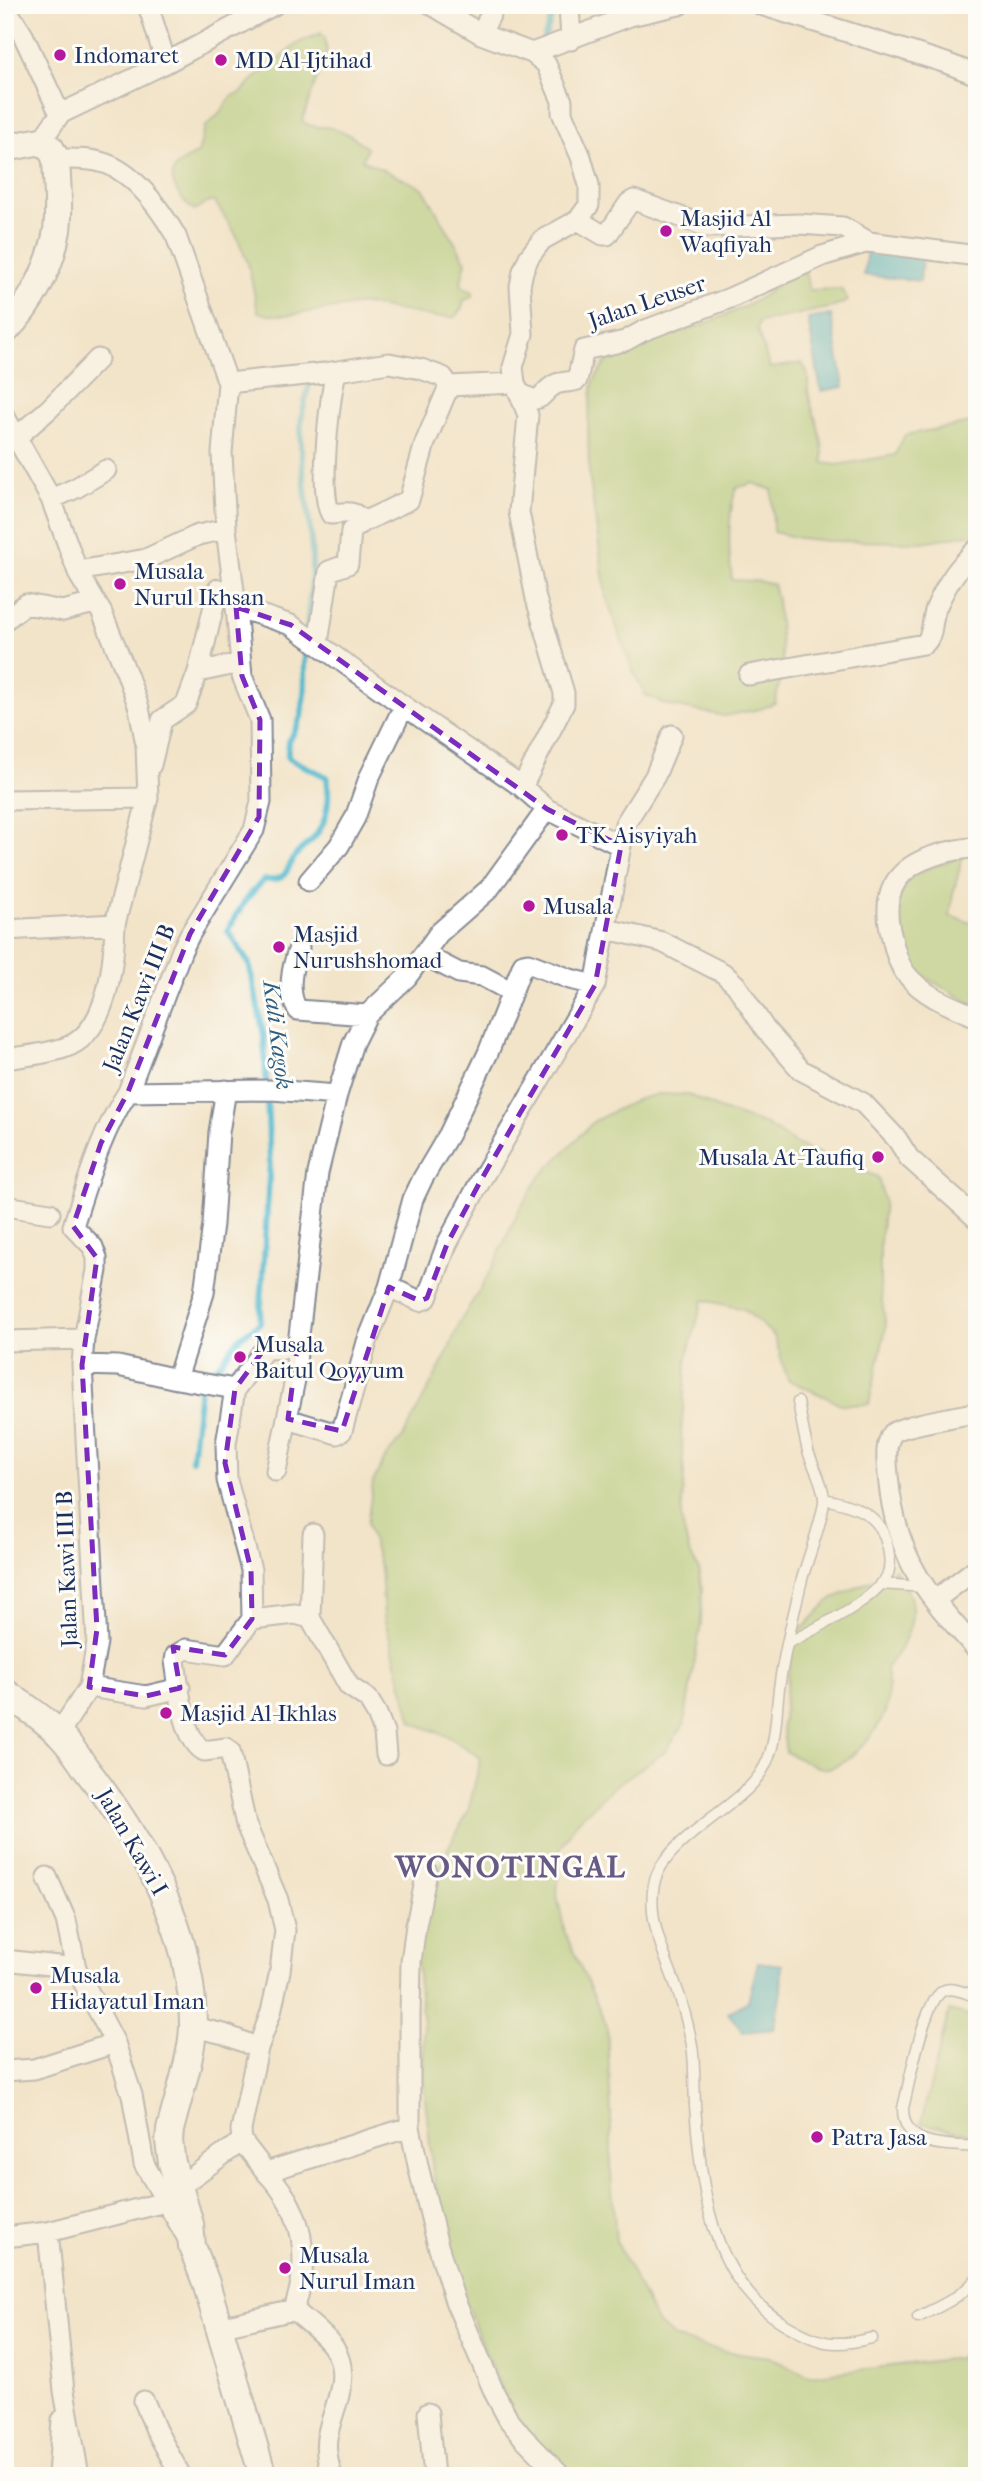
<svg xmlns="http://www.w3.org/2000/svg" width="982" height="2481" font-family="'IM FELL French Canon',serif">
<style>
.green{fill:#a5cb76;stroke:#607d6a;stroke-width:2}
.water{fill:#4eb7cc;stroke:#347395;stroke-width:2}
.lines{fill:none;stroke-linecap:round;stroke-linejoin:round}
.stream{stroke:#4eb7cc;stroke-width:6}
.lane-casing{stroke:#868a94;stroke-width:13}
.street-casing{stroke:#868a94;stroke-width:23}
.secondary-casing{stroke:#868a94;stroke-width:30}
.lane{stroke:#fff;stroke-width:10}
.street{stroke:#fff;stroke-width:19}
.secondary{stroke:#fff;stroke-width:26}
.marked{fill:none;stroke:#7b2cbf;stroke-width:5;stroke-dasharray:14 9;stroke-linejoin:round}
.poi-dot{fill:#b5179e;stroke:#fdfcf7;stroke-width:2.5}
.labels{text-anchor:middle;dominant-baseline:central;stroke-width:6;stroke-linejoin:round;paint-order:stroke}
.poi-label{font-size:23px;fill:#1b2f5e;stroke:#fdfcf7;text-anchor:start}
.street-label{font-size:23px;fill:#1b2f5e;stroke:#fdfcf7}
.water-label{font-size:24px;font-style:italic;fill:#2d5f84;stroke:#fdfcf7}
.district-label{font-size:30px;font-weight:bold;letter-spacing:2px;fill:#675a84;stroke:#fdfcf7}
</style>
<rect width="100%" height="100%" fill="#fdfcf7"/>
<filter id="ink" filterUnits="userSpaceOnUse"><feTurbulence type="fractalNoise" baseFrequency=".0143" numOctaves="2"/><feDisplacementMap in="SourceGraphic" scale="14" xChannelSelector="R" yChannelSelector="G"/><feConvolveMatrix kernelMatrix="1 2 1 2 8 2 1 2 1" color-interpolation-filters="sRGB"/></filter>
<filter id="wash" filterUnits="userSpaceOnUse"><feTurbulence type="fractalNoise" baseFrequency=".00686" numOctaves="4" result="noise"/><feDisplacementMap in="SourceGraphic" scale="28" xChannelSelector="R" yChannelSelector="G"/><feGaussianBlur stdDeviation="1.57" result="paint"/><feColorMatrix in="noise" values="0 0 0 0 0 0 0 0 0 0 0 0 0 0 0 0 0 1.4 0 .05"/><feComposite in="paint" operator="in"/></filter>
<g filter="url(#wash)">
<rect width="100%" height="100%" fill="#f2e4c9"/>
<path class="green" d="M 321,33 L 325,38 L 327,51 L 302,121 C 312,129 320,126 331,128 C 344,131 359,139 367,149 L 362,160 L 423,188 L 466,262 L 461,281 L 463,288 L 473,292 L 473,297 L 464,300 L 462,308 L 455,317 L 435,317 L 364,304 L 288,315 L 269,315 L 258,312 L 248,263 L 235,233 L 215,202 L 209,202 L 194,210 C 184,203 168,184 174,170 C 178,161 191,158 198,153 L 205,127 L 220,113 L 232,96 L 241,93 L 253,80 L 298,43 Z
M 805,272 L 809,290 L 841,289 L 848,301 L 834,307 L 759,322 L 757,329 L 770,368 L 802,363 C 812,377 806,382 809,396 C 814,419 825,439 823,463 L 837,465 L 895,455 L 905,435 L 977,422 L 977,530 L 970,534 L 922,542 L 829,541 L 799,538 L 773,532 L 772,490 L 753,483 L 736,488 C 727,518 728,549 732,580 L 757,581 L 773,584 L 777,600 L 783,667 L 775,703 L 760,709 L 724,716 L 667,705 L 645,695 L 633,671 L 606,597 L 589,473 L 588,421 L 593,382 L 606,362 L 644,338 L 659,338 L 703,325 L 746,306 L 766,294 L 786,277 Z
M 963,856 L 953,894 L 950,916 L 977,925 L 977,1007 L 913,970 L 895,906 L 912,874 Z
M 658,1094 L 689,1095 L 719,1109 L 766,1125 L 796,1144 L 878,1177 L 884,1201 L 880,1243 L 880,1288 L 886,1327 L 869,1404 L 843,1405 L 788,1380 L 774,1336 L 744,1309 L 703,1300 L 687,1357 L 681,1433 L 684,1475 L 681,1519 L 689,1551 L 698,1568 L 702,1589 L 701,1623 L 684,1724 L 665,1752 L 613,1787 L 576,1823 L 560,1849 L 557,1895 L 565,1933 L 607,2026 L 611,2112 L 611,2175 L 616,2241 L 657,2323 L 674,2338 L 722,2351 L 770,2357 L 808,2376 L 958,2358 L 977,2344 L 977,2476 L 585,2476 L 559,2471 L 511,2411 L 479,2338 L 464,2296 L 445,2232 L 433,2173 L 424,2088 L 423,2023 L 416,1956 L 433,1880 L 448,1848 L 468,1812 L 481,1758 L 449,1737 L 412,1722 L 384,1617 L 381,1569 L 367,1524 L 373,1482 L 385,1458 L 403,1437 L 446,1356 L 460,1322 L 491,1271 L 519,1210 L 540,1177 L 594,1121 L 636,1100 Z
M 895,1569 C 900,1579 908,1590 911,1600 C 917,1625 901,1650 886,1668 C 887,1682 890,1698 885,1712 C 879,1731 844,1771 822,1768 C 810,1766 797,1757 786,1752 L 782,1726 L 789,1666 L 797,1634 L 830,1600 Z
M 949,2011 L 977,2018 L 977,2136 L 921,2123 Z"/>
<path class="water" d="M 867,247 L 923,252 L 920,281 L 864,275 Z
M 831,315 L 844,387 L 821,391 L 808,319 Z
M 758,1962 L 782,1965 L 781,1992 L 774,2029 L 743,2032 L 728,2013 L 748,2001 Z"/>
<g class="lines">
<path class="stream" d="M 544,39 L 556,5
M 192,1460 L 200,1388 L 240,1337 L 260,1323 L 270,1161 L 264,1036 L 249,963 L 228,931 C 237,911 248,895 264,880 C 290,880 284,871 296,855 C 300,850 307,845 312,840 C 328,823 330,799 327,777 L 288,758 L 288,741 C 309,717 304,684 305,654 C 306,622 313,590 312,558 C 311,513 299,469 301,424 C 302,408 308,392 311,376"/>
</g>
</g>
<g filter="url(#ink)">
<g class="lines">
<g class="lane-casing">
<path id="lane" d="M 798,1402 C 801,1418 804,1435 808,1451 C 813,1466 823,1483 824,1498 C 825,1513 807,1561 802,1579 C 794,1613 785,1647 780,1682 C 774,1717 780,1752 754,1782 C 729,1812 662,1843 654,1884 C 647,1919 664,1953 676,1986 C 683,2005 688,2024 692,2045 C 695,2064 694,2085 695,2106 C 701,2183 709,2278 783,2323 C 818,2344 833,2348 872,2338
M 880,1584 L 925,1587
M 788,1643 C 814,1629 873,1602 887,1576 C 892,1565 889,1549 885,1538 C 877,1512 849,1504 824,1499
M 977,1997 C 968,1994 954,1987 945,1990 C 924,1996 909,2086 903,2108 C 903,2149 946,2144 977,2147
M 918,2317 C 939,2307 962,2297 977,2278"/>
</g>
<g class="street-casing">
<path id="street" d="M 148,5 L 166,63
M 432,5 L 481,34 L 532,53 L 546,64 L 562,101 L 562,113 L 581,157 L 589,185 L 589,205 L 578,220 L 542,240 L 529,257 L 523,271 L 520,286 L 523,334 L 513,367 L 515,383 L 528,415 L 519,512 L 536,599 L 564,693 L 564,704 L 522,787
M 569,5 L 571,40
M 761,5 L 946,63 L 977,75
M 5,7 L 23,35 L 60,114
M 481,34 L 495,5
M 532,53 L 630,16 L 679,5
M 41,141 L 60,114 L 166,63 L 274,5
M 56,159 C 69,159 83,158 96,161 C 131,167 159,207 176,236 L 228,383 L 222,453 L 226,529 L 236,607 L 242,676 L 260,720 L 261,802 L 254,830 L 190,934 L 182,950 L 128,1092 C 101,1133 88,1180 73,1226 L 93,1247 L 97,1258 L 97,1270 L 84,1339 L 82,1365 L 97,1642 L 89,1687 L 59,1733
M 578,220 L 603,235 L 607,235 L 629,203 L 634,200 L 708,227 L 799,224 L 843,227 L 869,242
M 336,372 C 330,398 318,494 331,514 C 345,513 355,509 363,522
M 228,383 L 325,373 L 389,363 L 421,369 L 443,377 L 449,386 L 515,383
M 520,393 C 543,406 538,395 554,385 C 561,381 570,383 577,380 L 584,350 L 625,341 L 643,331 L 730,298 L 822,256 L 869,242 L 977,256
M 5,417 L 51,499 L 79,575 L 102,613 L 127,674 L 139,708 L 146,745 L 148,798
M 18,436 L 49,409 L 98,359
M 51,499 L 76,488 L 106,470
M 78,571 L 146,559 L 198,535 L 226,529
M 236,607 L 291,625 L 404,706 L 522,787 L 547,809 L 621,846
M 5,620 L 26,604 L 63,611 L 94,603
M 318,643 L 329,571 L 348,564 L 351,531 L 363,522 L 409,500 L 425,443 L 449,386
M 198,672 L 240,663
M 749,675 L 924,644 C 934,636 931,620 936,608 C 947,583 957,568 977,549
M 151,765 L 162,720 L 186,704 L 198,672 L 218,589
M 5,800 L 148,798 L 115,924 L 5,930
M 977,847 C 926,853 877,868 890,930 C 894,946 897,963 907,975 C 925,997 952,1006 977,1017
M 309,881 L 339,846 L 355,818 L 369,778 L 404,706
M 607,929 L 662,942 L 723,973 L 736,985 L 765,1029 L 801,1070 L 863,1103 L 897,1139 L 909,1158 L 977,1219
M 299,948 C 292,966 286,993 298,1010 L 367,1015
M 424,955 L 459,973 L 482,976 L 512,992 L 523,964 L 528,963 L 570,979 L 595,985 L 625,824 L 655,776 L 672,735
M 5,1059 C 25,1056 46,1054 64,1048 C 108,1034 114,963 115,924
M 128,1092 L 272,1090 L 337,1095
M 5,1206 L 50,1213
M 389,1287 L 420,1301 L 427,1298 L 447,1244 L 481,1180 L 595,985
M 5,1341 L 84,1339
M 82,1365 L 118,1366 L 177,1379 L 235,1389
M 177,1379 L 204,1293 L 213,1224 L 219,1132 L 226,1090
M 977,1412 C 962,1416 901,1425 893,1433 C 884,1444 887,1463 888,1475 C 891,1510 901,1548 919,1578 C 935,1604 957,1627 977,1650
M 288,1419 L 337,1434 L 342,1431 L 367,1342 L 389,1287 L 413,1199 L 423,1178 L 449,1134 L 488,1053 L 512,992
M 276,1471 L 296,1375 L 297,1346
M 935,1600 L 977,1568
M 310,1618 L 313,1534
M 252,1619 L 295,1614 L 310,1618 L 349,1686 L 368,1699 L 377,1714 L 384,1732 L 386,1755
M 89,1687 L 146,1696 L 180,1688
M 427,1872 L 416,1925 L 411,1962 L 410,2016 L 410,2127 L 419,2170 L 437,2242 L 455,2301 L 495,2394 L 509,2420 L 522,2436 L 561,2476
M 47,1877 L 66,1920 L 76,1968 L 115,2043 L 132,2095 L 144,2164 L 188,2239
M 5,1960 L 76,1968
M 193,2027 L 224,2034 L 258,2048
M 5,2071 L 34,2069 L 115,2043
M 410,2127 L 266,2172 L 242,2141 L 241,2130 L 258,2048 L 271,2012 L 280,1971 L 285,1930 L 278,1900 L 246,1825 L 230,1751 L 226,1748 L 204,1751 C 182,1739 179,1684 175,1661 L 176,1655 L 186,1649 L 225,1655 L 252,1619 L 251,1570 L 227,1480 L 226,1444 L 235,1389 L 265,1349 L 295,1348 L 298,1344 L 318,1173 L 337,1095 L 353,1043 L 367,1015 L 407,977 L 439,933 L 489,889 L 547,809
M 266,2172 C 305,2212 311,2258 294,2310 C 307,2322 325,2334 334,2348 C 353,2378 332,2408 327,2438 C 325,2451 328,2463 332,2476
M 180,2186 L 242,2141
M 48,2232 L 64,2391 L 79,2476
M 5,2237 L 48,2232 L 165,2202
M 219,2327 L 294,2310
M 144,2401 L 156,2430 L 181,2476
M 428,2413 L 434,2476
M 58,2476 L 62,2420"/>
</g>
<g class="secondary-casing">
<path id="secondary" d="M 5,148 L 41,141 L 51,149 L 56,159 C 57,182 60,208 57,230 C 51,267 31,305 5,331
M 5,1692 C 23,1706 45,1718 60,1735 C 70,1745 78,1757 86,1769 C 143,1842 193,1930 193,2025 C 193,2054 177,2101 170,2130 L 169,2141 L 172,2163 L 190,2224 L 192,2246 L 206,2283 L 263,2476"/>
</g>
<use href="#lane" class="lane"/>
<use href="#street" class="street"/>
<use href="#secondary" class="secondary"/>
</g>
</g>
<path d="M0 0H982V2481H0ZM 236,607 L 291,625 L 547,809 L 621,846 L 595,985 L 481,1180 L 447,1244 L 427,1298 L 420,1301 L 389,1287 L 342,1431 L 288,1419 L 297,1349 L 265,1348 L 235,1389 L 225,1463 L 251,1570 L 252,1619 L 225,1655 L 173,1647 L 180,1688 L 146,1696 L 89,1687 L 97,1629 L 82,1365 L 97,1258 L 73,1226 L 101,1143 L 128,1092 L 190,934 L 259,817 L 260,720 L 242,676 Z" fill="#f2e4c9" fill-opacity=".55" fill-rule="evenodd"/>
<path class="marked" d="M 236,607 L 291,625 L 547,809 L 621,846 L 595,985 L 481,1180 L 447,1244 L 427,1298 L 420,1301 L 389,1287 L 342,1431 L 288,1419 L 297,1349 L 265,1348 L 235,1389 L 225,1463 L 251,1570 L 252,1619 L 225,1655 L 173,1647 L 180,1688 L 146,1696 L 89,1687 L 97,1629 L 82,1365 L 97,1258 L 73,1226 L 101,1143 L 128,1092 L 190,934 L 259,817 L 260,720 L 242,676 Z"/>
<g class="poi-dot">
<circle cx="60" cy="55" r="7"/>
<circle cx="221" cy="60" r="7"/>
<circle cx="666" cy="231" r="7"/>
<circle cx="120" cy="584" r="7"/>
<circle cx="562" cy="835" r="7"/>
<circle cx="529" cy="906" r="7"/>
<circle cx="279" cy="947" r="7"/>
<circle cx="878" cy="1157" r="7"/>
<circle cx="240" cy="1357" r="7"/>
<circle cx="166" cy="1713" r="7"/>
<circle cx="36" cy="1988" r="7"/>
<circle cx="817" cy="2137" r="7"/>
<circle cx="285" cy="2268" r="7"/>
</g>
<g class="labels">
<g class="poi-label">
<text x="74" y="55">Indomaret</text>
<text x="235" y="60">MD Al-Ijtihad</text>
<text x="680" y="218">Masjid Al<tspan x="680" dy="26">Waqfiyah</tspan></text>
<text x="134" y="571">Musala<tspan x="134" dy="26">Nurul Ikhsan</tspan></text>
<text x="576" y="835">TK Aisyiyah</text>
<text x="543" y="906">Musala</text>
<text x="293" y="934">Masjid<tspan x="293" dy="26">Nurushshomad</tspan></text>
<text x="864" y="1157" text-anchor="end">Musala At-Taufiq</text>
<text x="254" y="1344">Musala<tspan x="254" dy="26">Baitul Qoyyum</tspan></text>
<text x="180" y="1713">Masjid Al-Ikhlas</text>
<text x="50" y="1975">Musala<tspan x="50" dy="26">Hidayatul Iman</tspan></text>
<text x="831" y="2137">Patra Jasa</text>
<text x="299" y="2255">Musala<tspan x="299" dy="26">Nurul Iman</tspan></text>
</g>
<g class="street-label">
<text transform="translate(647 302) rotate(-19)">Jalan Leuser</text>
<text transform="translate(139 998) rotate(-68)">Jalan Kawi III B</text>
<text transform="translate(67 1569) rotate(-92)">Jalan Kawi III B</text>
<text transform="translate(132 1842) rotate(60)">Jalan Kawi I</text>
</g>
<g class="water-label">
<text transform="translate(278 1035) rotate(83)">Kali Kagok</text>
</g>
<g class="district-label">
<text x="511" y="1867">WONOTINGAL</text>
</g>
</g>
<rect width="982" height="2481" fill="none" stroke="#fdfcf7" stroke-width="28"/>
</svg>
